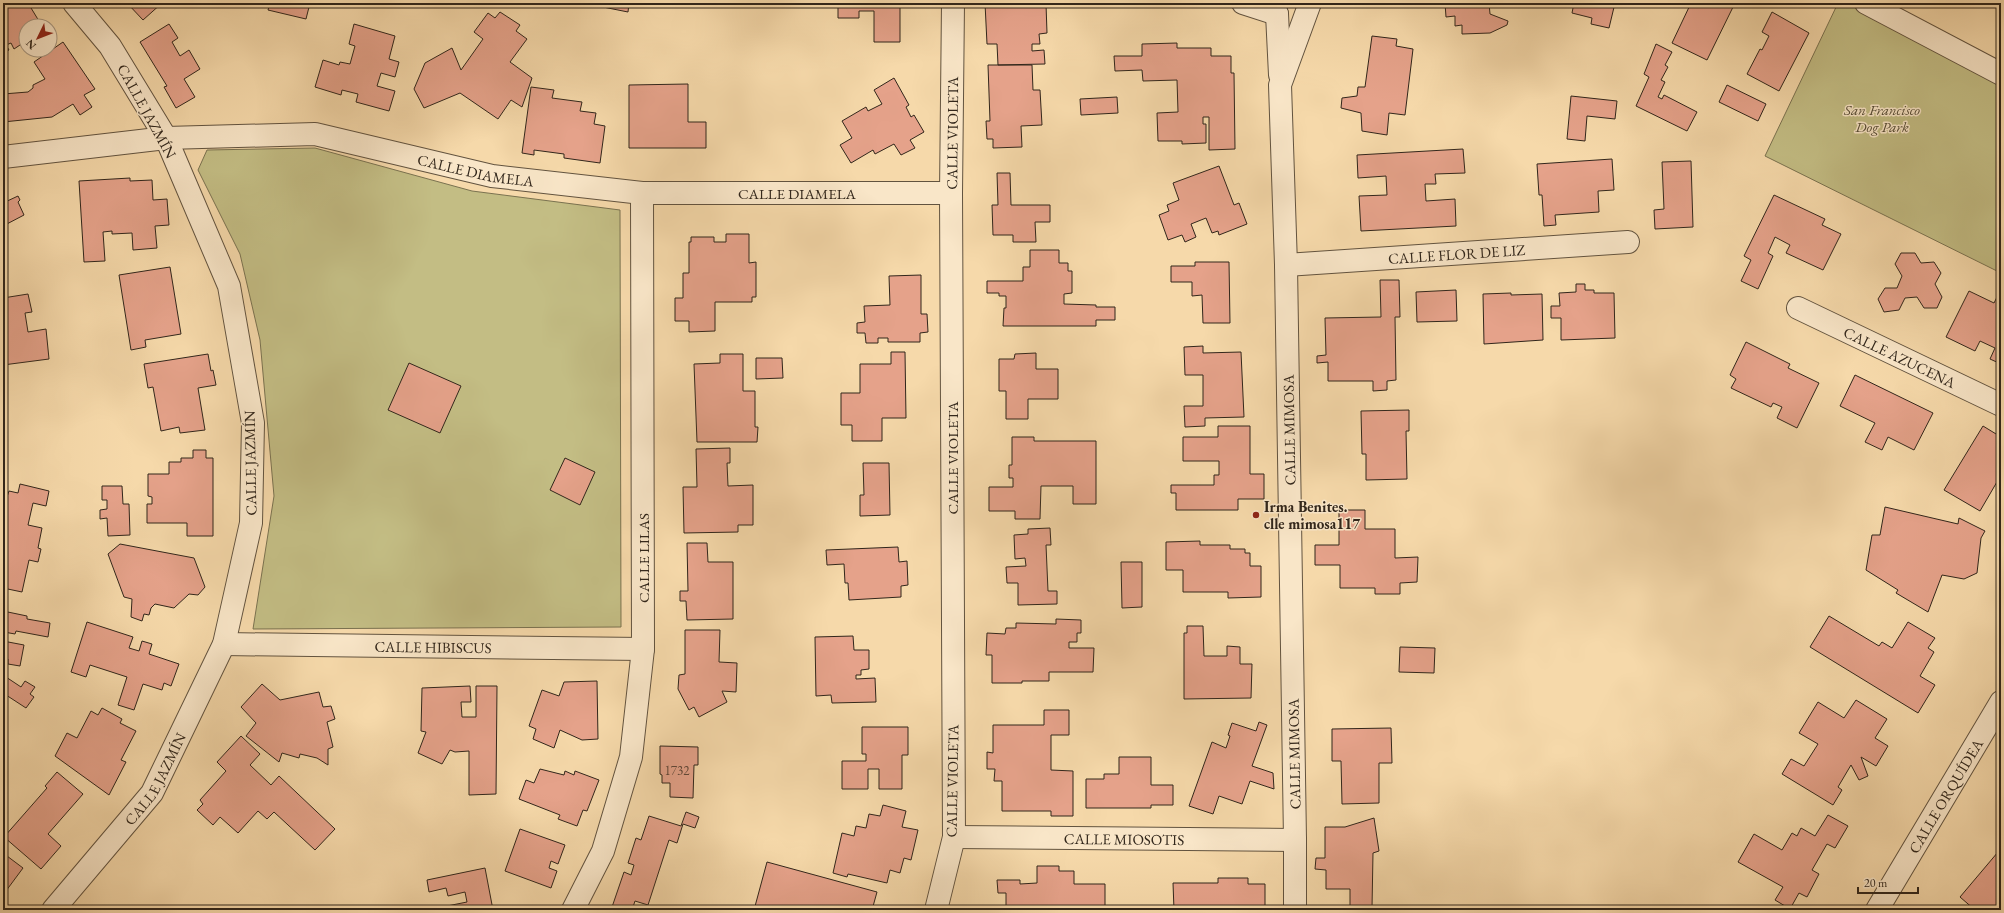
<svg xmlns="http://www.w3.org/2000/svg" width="2004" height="913" font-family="'EB Garamond',serif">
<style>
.green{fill:#c3bd84;stroke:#7a7250}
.building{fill:#e5a28a;stroke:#31261b}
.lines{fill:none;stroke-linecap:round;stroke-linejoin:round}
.minor-casing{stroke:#62533f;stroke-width:24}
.minor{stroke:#f9e6c8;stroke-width:22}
.poi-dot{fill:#8f2418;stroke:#f9e6c8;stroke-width:1.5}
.labels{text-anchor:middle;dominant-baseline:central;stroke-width:3;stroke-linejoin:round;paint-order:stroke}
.number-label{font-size:13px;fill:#5e4537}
.park-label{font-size:15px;font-style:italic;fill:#564c35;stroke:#f9e6c8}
.street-label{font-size:15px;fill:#31261b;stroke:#f9e6c8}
.poi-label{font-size:15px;font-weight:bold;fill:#31261b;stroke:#f9e6c8;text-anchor:start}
</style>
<rect width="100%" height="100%" fill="#f6d9aa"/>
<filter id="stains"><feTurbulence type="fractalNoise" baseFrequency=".005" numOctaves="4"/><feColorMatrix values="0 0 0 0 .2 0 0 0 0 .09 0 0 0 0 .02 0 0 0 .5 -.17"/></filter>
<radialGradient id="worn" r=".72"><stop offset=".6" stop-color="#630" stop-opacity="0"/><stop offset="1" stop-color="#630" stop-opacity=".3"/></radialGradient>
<path class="green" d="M 1838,3 L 1847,3 L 2001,82 L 2001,273 L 1765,156 Z
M 315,148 L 472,191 L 620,210 L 621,627 L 253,629 L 274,496 L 260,340 L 240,254 L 198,170 L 207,150 Z"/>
<path class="building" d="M 3,3 L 28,3 L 42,26 L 26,26 L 26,41 L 14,49 L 11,43 L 6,45 L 9,50 L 3,53 Z
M 127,3 L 162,3 L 143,20 Z
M 270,3 L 310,3 L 306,19 L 268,10 Z
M 603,3 L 629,3 L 628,12 L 603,7 Z
M 838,3 L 900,3 L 900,42 L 874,42 L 874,11 L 859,11 L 859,18 L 838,18 Z
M 985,3 L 1046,4 L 1047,33 L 1039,34 L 1040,44 L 1032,44 L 1032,51 L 1044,50 L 1045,64 L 998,65 L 997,44 L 987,44 Z
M 1445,3 L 1489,3 L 1490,14 L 1508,21 L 1507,25 L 1490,33 L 1462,34 L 1462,25 L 1455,26 L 1455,16 L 1446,17 Z
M 1574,3 L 1615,3 L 1609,28 L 1591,24 L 1592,18 L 1572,13 Z
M 1691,3 L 1735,3 L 1707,60 L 1672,43 Z
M 500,12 L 520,25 L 516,31 L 527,39 L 510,62 L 532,78 L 522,107 L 511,100 L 498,119 L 460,93 L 424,108 L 414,89 L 425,63 L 452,48 L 461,70 L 483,39 L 474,32 L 488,13 L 495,18 Z
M 1772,12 L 1809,33 L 1779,91 L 1747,74 L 1760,49 L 1762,50 L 1769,36 L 1762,32 Z
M 169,24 L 178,38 L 172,42 L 180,56 L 189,50 L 200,69 L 184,79 L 195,97 L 176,108 L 164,87 L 167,86 L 140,42 Z
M 354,24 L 395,36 L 389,59 L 399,62 L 395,77 L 381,73 L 377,86 L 395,91 L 389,111 L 356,102 L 358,94 L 342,90 L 341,95 L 315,87 L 323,60 L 339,65 L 340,62 L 350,64 L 355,46 L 349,44 Z
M 1372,36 L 1397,39 L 1396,46 L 1413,49 L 1405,115 L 1389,113 L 1387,135 L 1362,131 L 1361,113 L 1341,108 L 1342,98 L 1357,96 L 1358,87 L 1365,87 Z
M 63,42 L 95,89 L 84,95 L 92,107 L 80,115 L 73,104 L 52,117 L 3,122 L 3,94 L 28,92 L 33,88 L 33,85 L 45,79 L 34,62 Z
M 1177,43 L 1177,48 L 1211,48 L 1211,56 L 1231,56 L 1231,73 L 1234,73 L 1235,149 L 1209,150 L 1209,117 L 1203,117 L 1203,124 L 1206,124 L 1206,143 L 1182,144 L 1182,141 L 1158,141 L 1157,113 L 1178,112 L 1177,80 L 1143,81 L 1142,70 L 1115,71 L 1114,56 L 1142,56 L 1142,44 Z
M 1656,44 L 1672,52 L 1665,65 L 1668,67 L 1661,80 L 1665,82 L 1658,97 L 1662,99 L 1664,95 L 1697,112 L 1687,131 L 1636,106 L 1649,77 L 1644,74 Z
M 988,65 L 1032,65 L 1033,90 L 1040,90 L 1042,125 L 1021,126 L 1022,147 L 993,148 L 993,139 L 987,139 L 986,121 L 990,121 Z
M 894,78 L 909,105 L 906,107 L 911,117 L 914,115 L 924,132 L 910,140 L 915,148 L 901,155 L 894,144 L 875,154 L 873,150 L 851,163 L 840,145 L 852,138 L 842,121 L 866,107 L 868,111 L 882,104 L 874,90 Z
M 688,84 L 688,122 L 706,122 L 706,148 L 629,148 L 629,85 Z
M 1727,85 L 1766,104 L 1758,121 L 1719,102 Z
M 531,87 L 554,90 L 552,98 L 582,102 L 580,111 L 596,113 L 594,124 L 605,126 L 600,163 L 564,158 L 564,154 L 534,150 L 534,155 L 522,153 Z
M 1571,96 L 1617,101 L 1615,119 L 1587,116 L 1585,141 L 1567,139 Z
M 1117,97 L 1118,113 L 1081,115 L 1080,99 Z
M 1463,149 L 1465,173 L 1435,174 L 1436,184 L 1425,184 L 1426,201 L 1455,199 L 1456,226 L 1361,231 L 1359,196 L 1387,195 L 1386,176 L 1358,178 L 1357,155 Z
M 1612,159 L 1614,190 L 1598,191 L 1599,212 L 1555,215 L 1556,225 L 1544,226 L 1542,195 L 1539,195 L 1537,164 Z
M 1691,161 L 1693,227 L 1655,229 L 1654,210 L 1664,209 L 1662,162 Z
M 1219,166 L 1234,205 L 1239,203 L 1247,224 L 1219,235 L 1218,231 L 1212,233 L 1206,218 L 1191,224 L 1196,237 L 1185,242 L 1182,235 L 1168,240 L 1159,215 L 1169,211 L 1167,205 L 1179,200 L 1173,183 Z
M 997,173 L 1010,173 L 1011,205 L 1050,205 L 1050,222 L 1035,222 L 1036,242 L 1013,242 L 1013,235 L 993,235 L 992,205 L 998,205 Z
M 130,178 L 130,181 L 152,180 L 153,200 L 167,199 L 169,225 L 155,226 L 157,248 L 133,250 L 132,233 L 112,234 L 112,231 L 103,232 L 105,261 L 84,262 L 79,181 Z
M 1774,195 L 1825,219 L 1822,225 L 1841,234 L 1823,270 L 1786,253 L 1790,245 L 1775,237 L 1768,253 L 1773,256 L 1758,289 L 1741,281 L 1751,260 L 1744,256 Z
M 18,196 L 20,200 L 18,202 L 24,215 L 3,226 L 3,203 Z
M 726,234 L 749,234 L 749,263 L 756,262 L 756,297 L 752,297 L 752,302 L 715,302 L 715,331 L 689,332 L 689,321 L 675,321 L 675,298 L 683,298 L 683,273 L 689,273 L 689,242 L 691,242 L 691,237 L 714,237 L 714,242 L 726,242 Z
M 1030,250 L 1059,250 L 1059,263 L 1068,263 L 1068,271 L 1072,271 L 1072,293 L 1064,294 L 1064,304 L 1096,305 L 1096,307 L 1115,307 L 1115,320 L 1096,320 L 1096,326 L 1003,326 L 1004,308 L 1006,308 L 1006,296 L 999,296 L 999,293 L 987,293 L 987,281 L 1023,281 L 1023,267 L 1030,267 Z
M 1901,253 L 1915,253 L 1921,263 L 1934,262 L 1941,273 L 1935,284 L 1942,297 L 1937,308 L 1924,308 L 1917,297 L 1905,298 L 1899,310 L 1884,312 L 1878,299 L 1885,288 L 1897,288 L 1902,276 L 1895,264 Z
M 1195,262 L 1229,262 L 1230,323 L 1203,323 L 1202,295 L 1192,296 L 1192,282 L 1171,282 L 1171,266 L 1195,266 Z
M 170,267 L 181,334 L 145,340 L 146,347 L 131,350 L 119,275 Z
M 921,275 L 921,314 L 927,314 L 928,332 L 920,333 L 920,342 L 888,342 L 888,338 L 878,338 L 878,343 L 866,343 L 865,333 L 857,333 L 857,323 L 865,322 L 864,306 L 890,305 L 889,276 Z
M 1380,280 L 1399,280 L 1400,317 L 1395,317 L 1396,380 L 1387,381 L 1387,390 L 1373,391 L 1373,381 L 1328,381 L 1328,362 L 1317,363 L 1317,356 L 1326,355 L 1325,318 L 1381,317 Z
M 1576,284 L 1585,284 L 1585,290 L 1594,290 L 1594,293 L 1614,293 L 1615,338 L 1561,340 L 1561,318 L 1551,318 L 1551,306 L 1560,306 L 1559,293 L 1576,292 Z
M 2001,289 L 2001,364 L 1990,359 L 1995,348 L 1980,341 L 1975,351 L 1946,337 L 1969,291 L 1994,303 Z
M 1456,290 L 1457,321 L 1417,322 L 1416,292 Z
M 1511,293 L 1511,295 L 1542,294 L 1543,340 L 1484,344 L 1483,294 Z
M 28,294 L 32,312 L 25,313 L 28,332 L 46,329 L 49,359 L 3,365 L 3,298 Z
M 1746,342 L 1790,364 L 1788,368 L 1819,383 L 1797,428 L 1777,418 L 1782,407 L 1773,403 L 1771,407 L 1731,388 L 1736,379 L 1730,375 Z
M 1203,346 L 1203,353 L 1241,352 L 1244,417 L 1205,418 L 1205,426 L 1185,427 L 1184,406 L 1203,406 L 1203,375 L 1185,375 L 1184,347 Z
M 891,352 L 905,352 L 906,418 L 882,418 L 882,441 L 852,441 L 852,425 L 841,425 L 841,393 L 860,393 L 860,364 L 891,364 Z
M 1036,353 L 1036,369 L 1058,369 L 1058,399 L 1028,399 L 1028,419 L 1006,419 L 1006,391 L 999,391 L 999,359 L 1014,359 L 1015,354 Z
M 208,354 L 211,371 L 213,370 L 216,385 L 198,388 L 205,430 L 180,433 L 179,427 L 161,431 L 153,387 L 148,388 L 144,364 Z
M 720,354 L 743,354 L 743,391 L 755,391 L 755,427 L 758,427 L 757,442 L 697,442 L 694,364 L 720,363 Z
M 756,358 L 782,358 L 783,378 L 756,379 Z
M 409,363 L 461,386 L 440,433 L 388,410 Z
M 1855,375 L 1933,413 L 1914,450 L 1888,437 L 1882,450 L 1865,442 L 1875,423 L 1840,406 Z
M 1409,410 L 1409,431 L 1406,431 L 1407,479 L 1366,480 L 1366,454 L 1362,454 L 1361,411 Z
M 1218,426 L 1250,426 L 1250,474 L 1264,474 L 1264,499 L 1238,499 L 1238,510 L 1176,510 L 1176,493 L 1171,493 L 1171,485 L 1214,485 L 1214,475 L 1219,475 L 1219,461 L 1183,461 L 1183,437 L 1218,437 Z
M 1983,426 L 2001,437 L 2001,475 L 1980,511 L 1944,490 Z
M 1012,437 L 1034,437 L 1034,441 L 1096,441 L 1096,504 L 1073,504 L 1073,486 L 1041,486 L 1040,519 L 1015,519 L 1015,511 L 989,511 L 989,487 L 1013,487 L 1013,478 L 1009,478 L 1009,465 L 1012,465 Z
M 730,448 L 730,463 L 727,463 L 728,486 L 753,485 L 753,525 L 738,525 L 738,532 L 684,533 L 683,487 L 697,487 L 696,449 Z
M 193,450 L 206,450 L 206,458 L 213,458 L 213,536 L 187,536 L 187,523 L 147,523 L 147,504 L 152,504 L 152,497 L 148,496 L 148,474 L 169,474 L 169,462 L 181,462 L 181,458 L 193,458 Z
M 565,458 L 595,472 L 580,505 L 550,490 Z
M 863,463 L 889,463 L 890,515 L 860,516 L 860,495 L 864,495 Z
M 20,484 L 49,491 L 46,506 L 33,503 L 28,525 L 42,528 L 38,548 L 41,549 L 38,562 L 29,560 L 22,592 L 3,588 L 3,497 L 7,497 L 9,491 L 18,493 Z
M 102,486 L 122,486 L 123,504 L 129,504 L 130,535 L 108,536 L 107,518 L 100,519 L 100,510 L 107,509 L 107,500 L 102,500 Z
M 1885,507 L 1958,524 L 1959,518 L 1985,531 L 1981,538 L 1977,573 L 1964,579 L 1942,575 L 1928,612 L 1896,593 L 1898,590 L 1866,570 L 1872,535 L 1880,535 Z
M 1339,510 L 1365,510 L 1365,529 L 1395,529 L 1395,558 L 1418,557 L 1417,582 L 1400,583 L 1400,594 L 1375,594 L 1375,588 L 1340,588 L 1340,565 L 1315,565 L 1315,545 L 1339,545 Z
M 1050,528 L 1051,545 L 1046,545 L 1048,591 L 1057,591 L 1057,604 L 1018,605 L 1018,583 L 1007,583 L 1006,567 L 1026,566 L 1025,558 L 1015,559 L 1014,535 L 1028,534 L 1028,529 Z
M 1200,541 L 1200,545 L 1230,545 L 1230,549 L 1245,549 L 1245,553 L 1250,553 L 1250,566 L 1261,566 L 1261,597 L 1228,598 L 1228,592 L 1183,592 L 1183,570 L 1166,570 L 1166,542 Z
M 687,543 L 707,543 L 708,562 L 733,562 L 733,619 L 687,620 L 686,601 L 680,601 L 680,591 L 688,591 Z
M 120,544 L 194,558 L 205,587 L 198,595 L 189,594 L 174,608 L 155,604 L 151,608 L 149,615 L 144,614 L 142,621 L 131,617 L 132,599 L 124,597 L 108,554 Z
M 898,547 L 899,562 L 907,561 L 908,585 L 901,586 L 901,597 L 849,600 L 848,583 L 845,583 L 844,564 L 827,565 L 826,550 Z
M 1121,562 L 1142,562 L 1142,607 L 1122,608 Z
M 3,611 L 27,616 L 27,619 L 50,623 L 48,637 L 16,631 L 15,634 L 4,632 L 3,636 Z
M 1829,616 L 1879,646 L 1882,642 L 1892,648 L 1908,622 L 1935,638 L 1928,648 L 1934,652 L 1920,676 L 1935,685 L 1918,713 L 1810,647 Z
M 1056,619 L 1081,620 L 1081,633 L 1077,633 L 1077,642 L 1069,642 L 1069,648 L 1094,648 L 1093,672 L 1049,672 L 1049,681 L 1022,681 L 1022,683 L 992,683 L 992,655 L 986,655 L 987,633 L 1005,634 L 1006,628 L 1016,628 L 1016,623 L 1056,624 Z
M 87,622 L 133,637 L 129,648 L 139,651 L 142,641 L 152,644 L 149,654 L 179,664 L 171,686 L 164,683 L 162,690 L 143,684 L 134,710 L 118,705 L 127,677 L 90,665 L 86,677 L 71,672 Z
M 1187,626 L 1203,626 L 1204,656 L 1227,656 L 1227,646 L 1240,647 L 1240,664 L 1252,664 L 1251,698 L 1184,699 L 1184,633 L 1187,633 Z
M 685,630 L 720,630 L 719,662 L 737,663 L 736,692 L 722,691 L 727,702 L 699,717 L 694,707 L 689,710 L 678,689 L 679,675 L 685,674 Z
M 853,636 L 854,650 L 869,650 L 869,669 L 861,670 L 861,675 L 856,675 L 856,679 L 875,678 L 876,702 L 832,703 L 831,695 L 816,696 L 815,637 Z
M 3,641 L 24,645 L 20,666 L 8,664 L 8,659 L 3,658 Z
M 1400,647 L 1435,648 L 1434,673 L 1399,672 Z
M 3,675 L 21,687 L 25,681 L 35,687 L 30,694 L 34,697 L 26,708 L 3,693 Z
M 597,681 L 598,739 L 582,740 L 560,730 L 554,748 L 533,739 L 536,729 L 529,726 L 542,690 L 559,696 L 564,682 Z
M 262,684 L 280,700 L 319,692 L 323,707 L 331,706 L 335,719 L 327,722 L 333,747 L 328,749 L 328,765 L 317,758 L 300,754 L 299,758 L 282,753 L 279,762 L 246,736 L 256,723 L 241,707 Z
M 470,686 L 471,702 L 461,702 L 462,717 L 476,717 L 476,686 L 497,686 L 496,794 L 469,795 L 469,751 L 455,752 L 450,750 L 442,764 L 418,753 L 426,732 L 421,731 L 422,688 Z
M 1856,700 L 1887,719 L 1875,738 L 1888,746 L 1876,766 L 1861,757 L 1868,776 L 1859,780 L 1851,765 L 1838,787 L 1842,790 L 1833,805 L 1782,774 L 1791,759 L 1804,766 L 1818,744 L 1799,733 L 1818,702 L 1844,718 Z
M 102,708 L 122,719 L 120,723 L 136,731 L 121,760 L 126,762 L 109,795 L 55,756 L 67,733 L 77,738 L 91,711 L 98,715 Z
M 1044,710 L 1069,710 L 1069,735 L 1051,735 L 1051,770 L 1073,771 L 1073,816 L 1051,816 L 1051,811 L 1002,811 L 1002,781 L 994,781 L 995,769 L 987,769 L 987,752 L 993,753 L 993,725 L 1044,725 Z
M 1259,722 L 1267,725 L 1252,766 L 1273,773 L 1274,789 L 1250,781 L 1242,804 L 1219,796 L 1213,814 L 1189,806 L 1212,742 L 1226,748 L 1230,736 L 1228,735 L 1232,723 L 1256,731 Z
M 862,727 L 908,727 L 908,755 L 902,755 L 902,789 L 879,789 L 879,769 L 868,769 L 868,789 L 842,789 L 842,761 L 866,761 L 866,754 L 862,754 Z
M 1391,728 L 1392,763 L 1379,763 L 1379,803 L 1342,804 L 1341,761 L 1332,761 L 1332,729 Z
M 241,736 L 260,754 L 250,765 L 271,785 L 279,776 L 335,829 L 315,850 L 274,812 L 267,819 L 258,811 L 238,833 L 220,817 L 213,825 L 197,810 L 203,804 L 200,800 L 226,771 L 217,762 Z
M 660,746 L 698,747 L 698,765 L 694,765 L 693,798 L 670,797 L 670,783 L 662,783 L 662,775 L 660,774 Z
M 1119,757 L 1151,757 L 1151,785 L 1173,785 L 1173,805 L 1151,805 L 1151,808 L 1086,808 L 1086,779 L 1104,779 L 1104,774 L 1119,774 Z
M 540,769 L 564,775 L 565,771 L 574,775 L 575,771 L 599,780 L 587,811 L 583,810 L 577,826 L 558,819 L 560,815 L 519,799 L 526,780 L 534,783 Z
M 57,772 L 83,794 L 48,834 L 61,846 L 41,869 L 4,837 L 47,788 L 45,786 Z
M 883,805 L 906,811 L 902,827 L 918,830 L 911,860 L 904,858 L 900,873 L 890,870 L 887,883 L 848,874 L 847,877 L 833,873 L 842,833 L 854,836 L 856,826 L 866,828 L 869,814 L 880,816 Z
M 686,812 L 699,817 L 695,828 L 683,824 L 677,843 L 669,840 L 648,905 L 635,901 L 632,910 L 611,910 L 624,872 L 631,875 L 634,865 L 628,863 L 636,838 L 641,840 L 649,816 L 681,826 Z
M 1828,815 L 1848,826 L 1835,848 L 1827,844 L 1812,870 L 1819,874 L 1807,897 L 1799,893 L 1790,909 L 1775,900 L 1783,887 L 1738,862 L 1754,834 L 1782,850 L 1792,833 L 1797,836 L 1801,828 L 1815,836 Z
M 1374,818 L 1379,851 L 1373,853 L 1372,908 L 1350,908 L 1350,889 L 1326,889 L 1326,870 L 1315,869 L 1316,858 L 1325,858 L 1325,827 L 1345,827 Z
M 520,829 L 565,845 L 558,864 L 551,861 L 549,868 L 557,871 L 551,888 L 505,871 Z
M 1998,852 L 2001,854 L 2001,909 L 1975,910 L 1960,897 Z
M 3,853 L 23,868 L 3,895 Z
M 767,862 L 877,892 L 872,910 L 754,910 Z
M 1037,866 L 1059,866 L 1059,871 L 1074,871 L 1074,884 L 1105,884 L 1105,909 L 1006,910 L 1006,893 L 998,893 L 997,880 L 1020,880 L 1020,884 L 1037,883 Z
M 485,868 L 493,910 L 448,910 L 447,906 L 467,902 L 465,892 L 448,896 L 446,888 L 429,892 L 427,880 Z
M 1218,878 L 1248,878 L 1248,884 L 1265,884 L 1265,910 L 1174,910 L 1173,883 L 1218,883 Z"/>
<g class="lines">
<g class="minor-casing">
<g id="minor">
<path d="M 1243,3 L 1277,14"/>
<path d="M 1866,3 L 2001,74"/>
<path d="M 1277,14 L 1280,75"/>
<path id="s1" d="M 3,157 L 166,138 L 315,134 L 492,176 L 642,193 L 951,193"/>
<path id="s2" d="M 1286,265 L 1628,242"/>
<path id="s3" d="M 1798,308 L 2001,405"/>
<path id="s4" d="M 224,644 L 643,649"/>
<path id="s5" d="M 954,837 L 1295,840"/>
<path id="s6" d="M 53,910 L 152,793 L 224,644 L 251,523 L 253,423 L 229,286 L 166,138 L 110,46 L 74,3"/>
<path d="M 573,910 L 603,851 L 631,757 L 643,649 L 642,193"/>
<path id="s7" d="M 936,910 L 954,837 L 951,193 L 953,3"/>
<path d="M 1295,910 L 1295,840 L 1286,265 L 1280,85 L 1310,3"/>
<path id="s8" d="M 1877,910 L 2001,702"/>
</g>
</g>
<use href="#minor" class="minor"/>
</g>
<circle class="poi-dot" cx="1256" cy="515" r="4"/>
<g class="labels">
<g class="number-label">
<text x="677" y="770">1732</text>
</g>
<g class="park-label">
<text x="1882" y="109">San Francisco<tspan x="1882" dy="17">Dog Park</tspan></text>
</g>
<g class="street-label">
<text transform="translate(147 111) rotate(61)">CALLE JAZMÍN</text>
<text stroke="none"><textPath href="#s7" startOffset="779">CALLE VIOLETA</textPath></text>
<text stroke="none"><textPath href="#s1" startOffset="478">CALLE DIAMELA</textPath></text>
<text stroke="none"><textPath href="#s1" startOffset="801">CALLE DIAMELA</textPath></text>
<text stroke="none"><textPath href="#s2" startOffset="171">CALLE FLOR DE LIZ</textPath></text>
<text stroke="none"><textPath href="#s3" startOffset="113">CALLE AZUCENA</textPath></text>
<text transform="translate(1289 430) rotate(-91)">CALLE MIMOSA</text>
<text transform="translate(952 458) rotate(-90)">CALLE VIOLETA</text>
<text transform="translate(250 463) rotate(-91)">CALLE JAZMÍN</text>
<text transform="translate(643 558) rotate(-90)">CALLE LILAS</text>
<text stroke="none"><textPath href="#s4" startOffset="209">CALLE HIBISCUS</textPath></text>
<text transform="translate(1294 754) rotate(-91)">CALLE MIMOSA</text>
<text stroke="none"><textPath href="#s6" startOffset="167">CALLE JAZMÍN</textPath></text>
<text transform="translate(952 781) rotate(-89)">CALLE VIOLETA</text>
<text stroke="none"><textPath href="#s8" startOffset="133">CALLE ORQUÍDEA</textPath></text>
<text stroke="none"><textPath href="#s5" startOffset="170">CALLE MIOSOTIS</textPath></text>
</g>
<g class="poi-label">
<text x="1264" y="506">Irma Benites.<tspan x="1264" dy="17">clle mimosa117</tspan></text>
</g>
</g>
<rect width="2004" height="913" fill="none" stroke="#f6d9aa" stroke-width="16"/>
<rect x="4" y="4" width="1996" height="905" fill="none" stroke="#31261b" stroke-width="2"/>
<rect x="8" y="8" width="1988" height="897" fill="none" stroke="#31261b"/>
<g transform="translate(38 38) rotate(227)"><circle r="19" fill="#f9e6c8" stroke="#a99983"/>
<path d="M0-3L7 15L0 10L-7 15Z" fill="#8f2418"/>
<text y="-6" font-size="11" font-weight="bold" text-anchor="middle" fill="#31261b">N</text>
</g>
<path d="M1858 887v6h60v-6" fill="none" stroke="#31261b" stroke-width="2"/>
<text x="1864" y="887" font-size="12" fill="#31261b" stroke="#f9e6c8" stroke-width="3" paint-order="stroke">20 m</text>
<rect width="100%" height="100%" filter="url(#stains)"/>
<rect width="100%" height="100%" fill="url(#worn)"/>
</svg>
